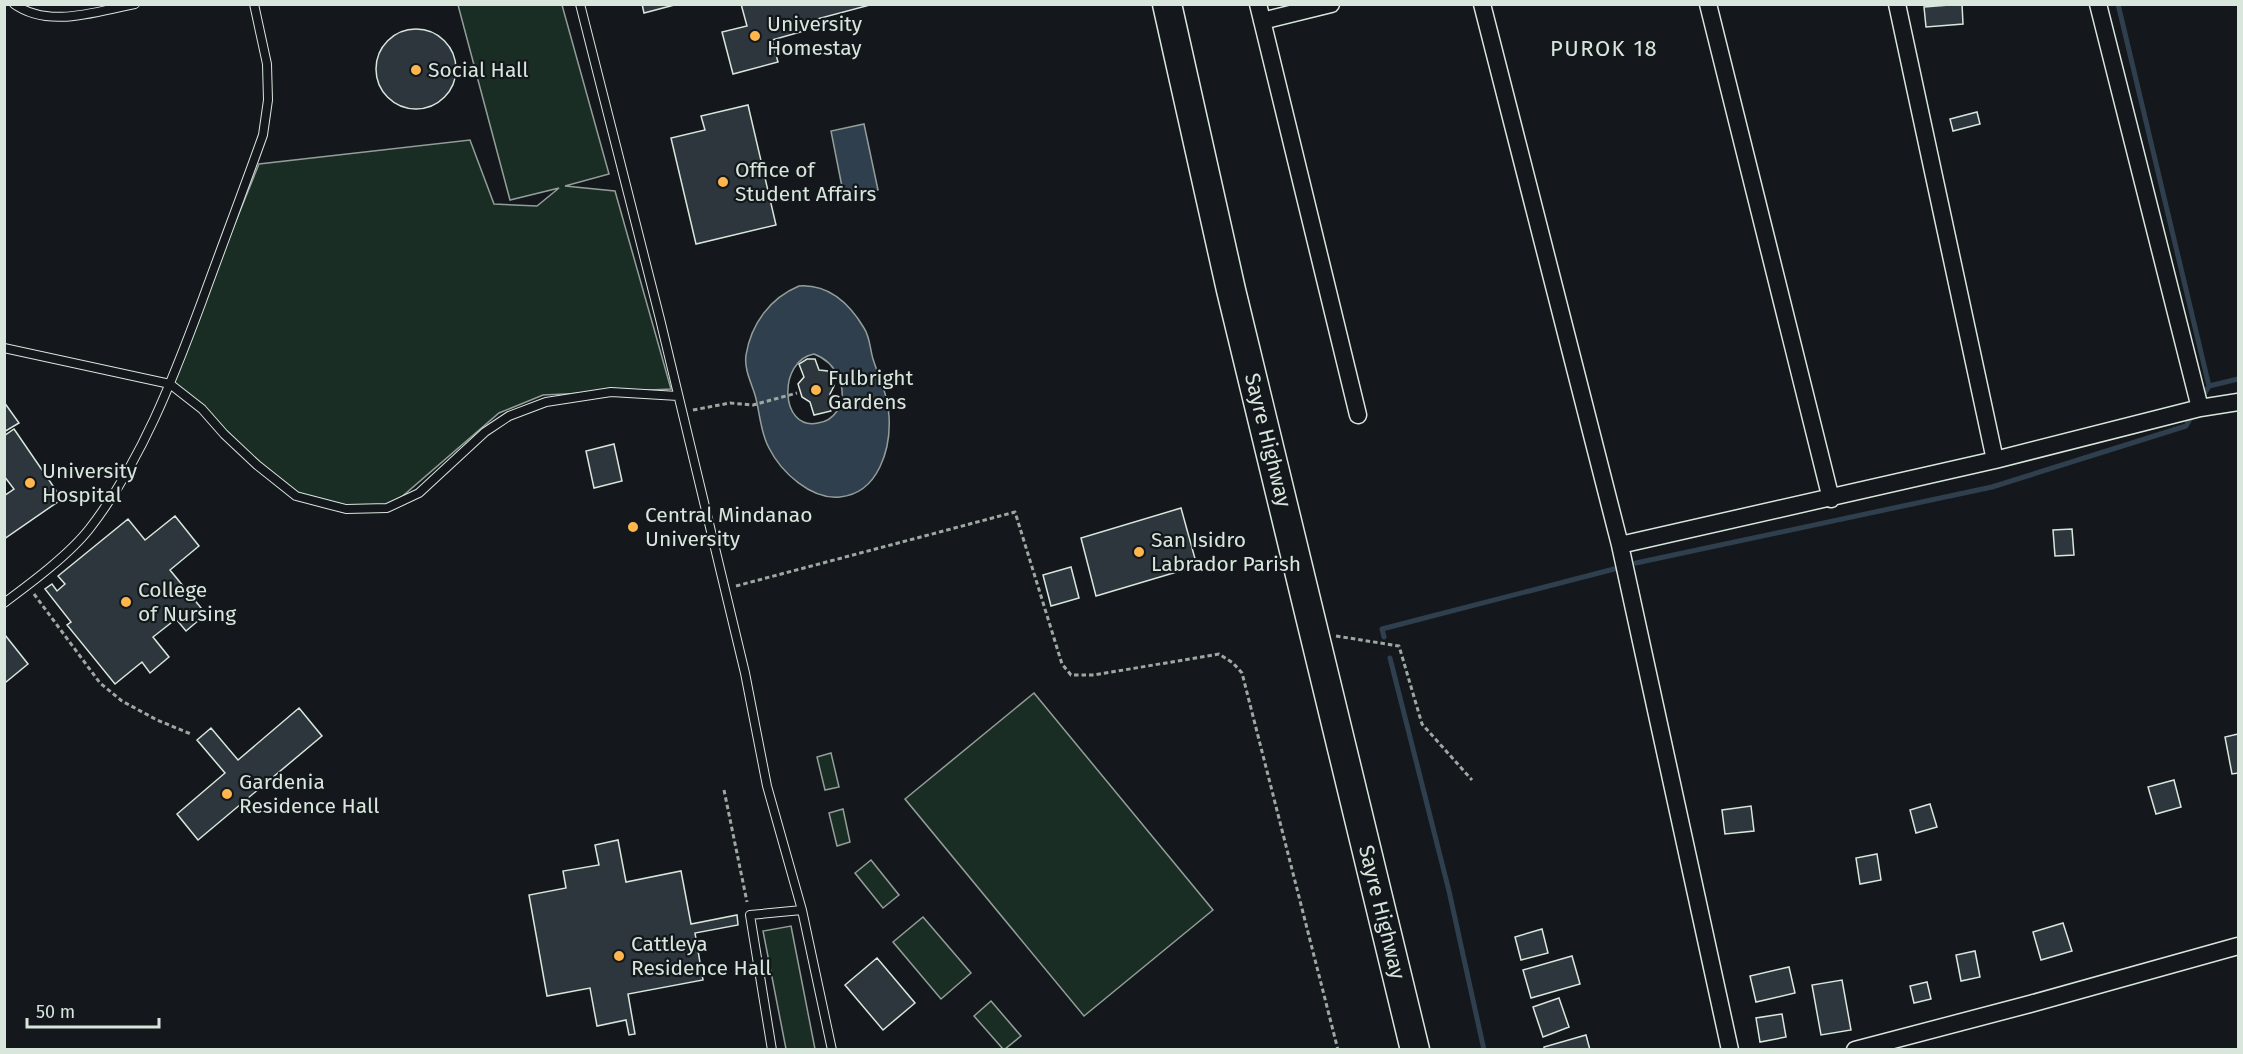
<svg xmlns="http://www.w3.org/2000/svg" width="2243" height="1054" font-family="'Fira Sans',sans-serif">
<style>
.green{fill:#1a2d24;stroke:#939e99;stroke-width:1.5}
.water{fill:#2f3f4d;stroke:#939e99;stroke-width:1.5;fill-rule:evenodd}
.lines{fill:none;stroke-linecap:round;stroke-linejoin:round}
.stream{stroke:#2f3f4d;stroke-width:5}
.building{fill:#2c363c;stroke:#d8e6dc;stroke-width:1.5}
.lane-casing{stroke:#d8e6dc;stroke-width:10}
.street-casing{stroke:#d8e6dc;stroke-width:19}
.highway-casing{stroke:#d8e6dc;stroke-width:31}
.path{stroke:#9da8a2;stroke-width:3;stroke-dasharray:4.5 3;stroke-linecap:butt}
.lane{stroke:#14181c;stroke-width:8}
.street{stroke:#14181c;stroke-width:16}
.highway{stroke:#14181c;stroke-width:28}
.poi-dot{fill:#ffb74d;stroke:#14181c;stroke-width:2}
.labels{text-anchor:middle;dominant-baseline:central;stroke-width:4.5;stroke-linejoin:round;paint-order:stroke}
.poi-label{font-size:21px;fill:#d8e6dc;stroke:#14181c;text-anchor:start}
.street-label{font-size:21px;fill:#d8e6dc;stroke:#14181c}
.neighbourhood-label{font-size:22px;letter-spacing:1.5px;fill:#d8e6dc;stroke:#14181c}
</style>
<rect width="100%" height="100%" fill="#14181c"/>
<path class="green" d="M 458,5 L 562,5 L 609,174 L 565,186 L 615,191 L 671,389 L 543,395 L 499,413 L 391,506 L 346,509 L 296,496 L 170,384 L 259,164 L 470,140 L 494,204 L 537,206 L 559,188 L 510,200 Z
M 1034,693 L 1213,910 L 1084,1016 L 905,799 Z
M 831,753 L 839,787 L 825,790 L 817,757 Z
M 843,809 L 850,842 L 837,846 L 829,813 Z
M 871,860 L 899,895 L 883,908 L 855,873 Z
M 923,917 L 971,973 L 941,999 L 893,942 Z
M 791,926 L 815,1049 L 786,1049 L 763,931 Z
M 991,1001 L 1021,1036 L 1005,1049 L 1003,1049 L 974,1016 Z"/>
<path class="water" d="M 864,124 L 878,190 L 844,197 L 831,131 Z
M 799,286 C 829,284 849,303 864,328 C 870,337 870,349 873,359 C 879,378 888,395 889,416 C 891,448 879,493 840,497 C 811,500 781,472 769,448 C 760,432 760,412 755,395 C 751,382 744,369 746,355 C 751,324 770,298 799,286 ZM 814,354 C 836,362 850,390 837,411 C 833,417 826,422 818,423 C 779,431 778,360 814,354 Z"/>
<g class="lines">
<path class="stream" d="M 2118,4 L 2209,386 L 2202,398
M 2209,386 L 2238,379
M 1636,563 L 1992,487 L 2186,426 L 2193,414
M 1384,637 L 1382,629 L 1618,568
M 1390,658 L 1449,891 L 1484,1050"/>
</g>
<path class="building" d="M 642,4 L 678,4 L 644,13 Z
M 741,4 L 870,4 L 870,5 L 802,23 L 804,31 L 772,40 L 778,62 L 733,74 L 722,32 L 747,26 Z
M 1962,4 L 1963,24 L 1926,27 L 1924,7 Z
M376 69a40 40 0 1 1 80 0a40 40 0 1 1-80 0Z
M 748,105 L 776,225 L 696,244 L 671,138 L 705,130 L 701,116 Z
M 1977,112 L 1980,124 L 1953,131 L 1950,119 Z
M 807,359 L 815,359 L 819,370 L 828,371 L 834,386 L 830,394 L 831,411 L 814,415 L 810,402 L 802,397 L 798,384 L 804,377 L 799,364 Z
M 4,402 L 19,423 L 4,432 Z
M 14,429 L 62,499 L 4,539 L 4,496 L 14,489 L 4,476 L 4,436 Z
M 614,444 L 622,481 L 594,488 L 586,451 Z
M 1181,508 L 1197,566 L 1096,596 L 1081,538 Z
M 175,516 L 199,546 L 170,570 L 206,614 L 186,631 L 176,619 L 153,637 L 169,657 L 150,673 L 142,662 L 115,684 L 67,625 L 71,622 L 45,589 L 52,584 L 57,591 L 65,584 L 58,576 L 128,519 L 145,540 Z
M 2072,529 L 2074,555 L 2055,556 L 2053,530 Z
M 1071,567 L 1079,598 L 1051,606 L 1043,575 Z
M 5,635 L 28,664 L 6,682 L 4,680 Z
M 299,708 L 322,736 L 198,840 L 177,814 L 225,773 L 197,740 L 211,728 L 238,760 Z
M 2238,734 L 2238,773 L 2232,774 L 2225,737 Z
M 2174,780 L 2181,807 L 2156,814 L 2148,787 Z
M 1930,804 L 1937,827 L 1916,833 L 1910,810 Z
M 1751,806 L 1754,831 L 1725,834 L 1722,810 Z
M 618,840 L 626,882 L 681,871 L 691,924 L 737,915 L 738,925 L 695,933 L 703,980 L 628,994 L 635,1034 L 629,1035 L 626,1020 L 597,1026 L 590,988 L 547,996 L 529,895 L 566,888 L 563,871 L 599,865 L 595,845 Z
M 1877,854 L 1881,880 L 1860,884 L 1856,858 Z
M 2063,923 L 2072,951 L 2041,960 L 2033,932 Z
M 1542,929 L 1548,953 L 1521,960 L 1515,937 Z
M 1975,951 L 1980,977 L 1961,981 L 1956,955 Z
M 1572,956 L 1580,984 L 1531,998 L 1523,970 Z
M 877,958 L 915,1003 L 883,1030 L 845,985 Z
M 1789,967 L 1795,993 L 1756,1002 L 1750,976 Z
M 1842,980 L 1851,1030 L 1821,1035 L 1812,985 Z
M 1927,982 L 1931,999 L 1914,1003 L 1910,986 Z
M 1559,998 L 1569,1027 L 1543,1037 L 1533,1007 Z
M 1782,1014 L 1786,1037 L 1760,1042 L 1756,1018 Z
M 1586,1035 L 1590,1050 L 1544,1050 L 1544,1047 Z"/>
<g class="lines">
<g class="lane-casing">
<path id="lane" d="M 14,4 C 49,29 97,11 135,4
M 580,4 L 660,319 L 745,673 L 767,786 L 802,910 L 832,1050
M 4,348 L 170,384 L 202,409 L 224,434 L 257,465 L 296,496 L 346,509 L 387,508 L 419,493 L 485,432 L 509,416 L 546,402 L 611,392 L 678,396
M 4,603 C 31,583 70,554 90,528 C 141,462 173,379 202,301 C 222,246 243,191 263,135 L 268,100 L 267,64 L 254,4
M 772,1050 L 750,915 L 802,910"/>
</g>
<g class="street-casing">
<path id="street" d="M 1258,4 L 1358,415
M 1482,4 L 1620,545 L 1730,1050
M 1708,4 L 1831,499
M 1897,4 L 1995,460
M 2098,4 L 2200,408
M 1262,21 L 1331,4
M 1620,545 L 1995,460 L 2200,408 L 2238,402
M 1855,1050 L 2030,1004 L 2238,946"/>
</g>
<g class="highway-casing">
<path id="highway" d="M 1167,4 L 1231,290 L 1415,1050"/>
</g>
<path class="path" d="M 693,410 L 730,403 L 753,405 L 797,393
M 736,586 L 1015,512 L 1062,664 L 1071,675 L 1094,675 L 1219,654 L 1233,663 L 1242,673 L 1338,1050
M 34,594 L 100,683 L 122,701 L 157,720 L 191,734
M 1336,636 L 1399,646 L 1422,724 L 1472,780
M 724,790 L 747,902"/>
<use href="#lane" class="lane"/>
<use href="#street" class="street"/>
<use href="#highway" class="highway"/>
</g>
<g class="poi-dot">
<circle cx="755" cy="36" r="6"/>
<circle cx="416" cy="70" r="6"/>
<circle cx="723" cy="182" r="6"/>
<circle cx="816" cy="390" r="6"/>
<circle cx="30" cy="483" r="6"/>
<circle cx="633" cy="527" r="6"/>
<circle cx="1139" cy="552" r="6"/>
<circle cx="126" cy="602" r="6"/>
<circle cx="227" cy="794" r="6"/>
<circle cx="619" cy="956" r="6"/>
</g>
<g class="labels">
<g class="poi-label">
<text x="767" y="24">University<tspan x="767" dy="24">Homestay</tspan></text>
<text x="428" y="70">Social Hall</text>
<text x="735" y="170">Office of<tspan x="735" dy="24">Student Affairs</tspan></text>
<text x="828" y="378">Fulbright<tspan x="828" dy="24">Gardens</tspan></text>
<text x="42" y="471">University<tspan x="42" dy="24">Hospital</tspan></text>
<text x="645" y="515">Central Mindanao<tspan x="645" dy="24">University</tspan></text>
<text x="1151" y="540">San Isidro<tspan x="1151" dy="24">Labrador Parish</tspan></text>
<text x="138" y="590">College<tspan x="138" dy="24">of Nursing</tspan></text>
<text x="239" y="782">Gardenia<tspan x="239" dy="24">Residence Hall</tspan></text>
<text x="631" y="944">Cattleya<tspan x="631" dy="24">Residence Hall</tspan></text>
</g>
<g class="street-label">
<text transform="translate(1268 440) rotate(76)">Sayre Highway</text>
<text transform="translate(1382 912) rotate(76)">Sayre Highway</text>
</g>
<g class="neighbourhood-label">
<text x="1604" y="48">PUROK 18</text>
</g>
</g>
<rect width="2243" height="1054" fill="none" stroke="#d8e6dc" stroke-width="12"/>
<path d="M27 1018v9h132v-9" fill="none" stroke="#d8e6dc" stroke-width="3"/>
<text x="36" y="1018" font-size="18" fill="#d8e6dc" stroke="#14181c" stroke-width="4.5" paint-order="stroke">50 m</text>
</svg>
